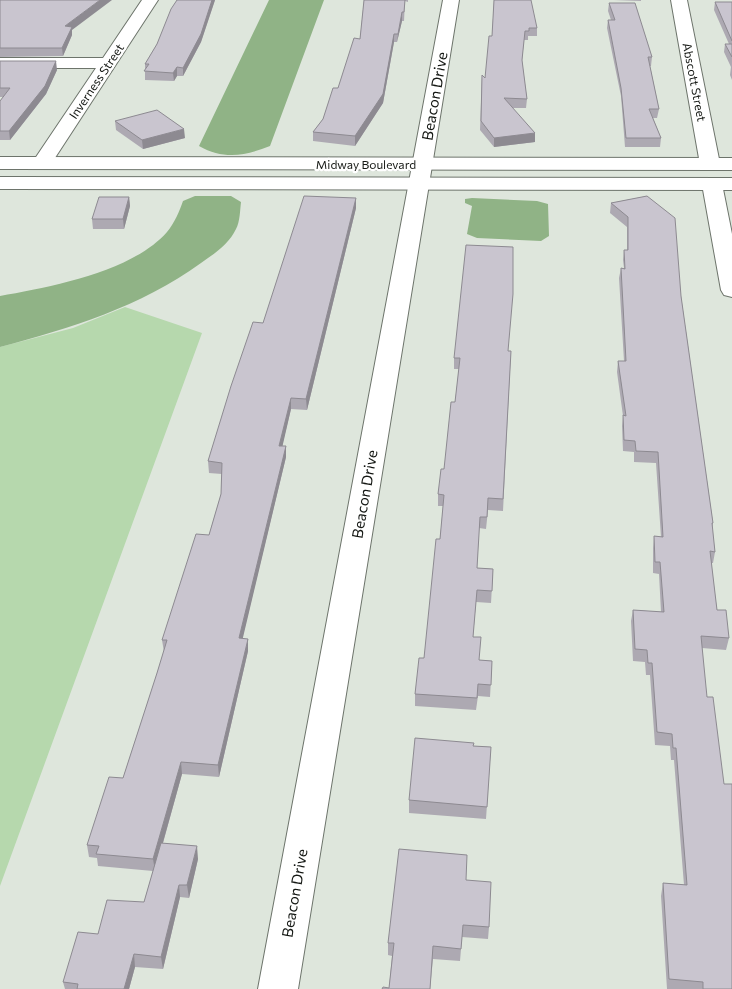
<svg xmlns="http://www.w3.org/2000/svg" width="732" height="989" font-family="Commissioner,sans-serif">
<style>
.green{fill:#b6d8ad}
.water{fill:#90b386}
.lines{fill:none;stroke-linecap:round;stroke-linejoin:round}
.street-casing{stroke:#6d746b;stroke-width:2}
.secondary-casing{stroke:#6d746b;stroke-width:2}
.street{fill:#fff;fill-rule:evenodd}
.secondary{fill:#fff;fill-rule:evenodd}
.wall{fill:#ada9b2}
.shaded-wall{fill:#8d8a91}
.building{fill:#c9c5cf;stroke:#8d8a91}
.labels{text-anchor:middle;dominant-baseline:central;stroke-width:4.5;stroke-linejoin:round;paint-order:stroke}
.far-street-label{font-size:12px;fill:#151814;stroke:#fff}
.street-label{font-size:15px;fill:#151814;stroke:#fff}
</style>
<rect width="100%" height="100%" fill="#dee6dc"/>
<path class="green" d="M 125,307 L 202,333 L 0,886 L 0,347 L 73,328 Z"/>
<path class="water" d="M 269,0 L 324,0 L 270,146 C 245,156 224,160 199,146 Z
M 195,196 L 231,196 L 241,202 C 240,210 240,222 236,229 C 229,244 214,254 201,263 C 140,307 71,328 0,347 L 0,296 C 50,287 132,272 167,232 C 174,224 180,210 183,201 Z
M 472,198 L 537,201 L 548,204 L 549,236 L 541,241 L 477,238 L 467,234 L 472,206 L 465,203 L 465,199 Z"/>
<g class="lines">
<g class="street-casing">
<path id="street" d="M 142,0 L 158,0 L 49,167 L 35,167 L 32,163 L 96,68 L 0,68 L 0,58 L 103,58 Z
M 443,0 L 459,0 L 298,989 L 258,989 Z
M 671,0 L 687,0 L 720,164 L 717,168 L 703,168 L 700,164 Z
M 712,178 L 719,180 L 722,184 L 732,234 L 732,297 L 724,295 L 721,290 L 702,184 L 705,180 Z"/>
</g>
<g class="secondary-casing">
<path id="secondary" d="M 0,157 L 732,158 L 732,170 L 0,169 Z
M 0,177 L 732,178 L 732,190 L 0,189 Z"/>
</g>
<use href="#street" class="street"/>
<use href="#secondary" class="secondary"/>
</g>
<path class="wall" d="M 0,0 L 72,30 L 72,35 L 63,56 L 0,57 Z
M 177,0 L 215,0 L 201,42 L 183,76 L 177,76 L 174,81 L 145,80 L 145,64 L 157,44 Z
M 364,0 L 408,0 L 408,2 L 405,1 L 404,21 L 402,21 L 397,42 L 394,42 L 383,103 L 355,146 L 313,141 L 313,132 L 323,119 L 338,88 L 360,39 Z
M 494,0 L 537,28 L 537,36 L 528,36 L 528,40 L 524,40 L 522,61 L 527,99 L 526,108 L 512,108 L 535,133 L 535,142 L 494,147 L 480,130 L 482,75 L 485,78 L 492,36 Z
M 614,0 L 641,0 L 641,1 Z
M 715,2 L 732,2 L 732,80 L 730,75 L 731,67 L 724,52 L 725,44 L 729,44 L 714,10 Z
M 609,3 L 652,57 L 651,66 L 650,66 L 659,109 L 657,118 L 653,118 L 661,138 L 660,147 L 625,147 L 621,96 L 607,28 L 608,20 L 611,20 L 608,11 Z
M 0,61 L 57,70 L 46,94 L 10,140 L 0,140 L 0,101 L 3,97 L 0,97 Z
M 115,121 L 185,138 L 143,149 L 116,130 Z
M 647,196 L 681,296 L 713,523 L 712,529 L 715,552 L 713,563 L 711,563 L 717,610 L 729,638 L 726,650 L 702,648 L 732,989 L 667,989 L 661,896 L 663,883 L 684,885 L 674,760 L 671,760 L 670,746 L 655,745 L 650,675 L 646,675 L 645,662 L 633,661 L 631,621 L 633,610 L 661,612 L 659,574 L 653,573 L 653,548 L 654,536 L 661,537 L 656,463 L 634,462 L 634,452 L 623,451 L 622,426 L 623,416 L 617,372 L 618,361 L 624,361 L 619,278 L 621,268 L 624,268 L 623,260 L 624,250 L 627,250 L 627,227 L 610,213 L 611,203 Z
M 129,197 L 130,206 L 124,229 L 93,229 L 92,219 Z
M 356,198 L 356,208 L 307,410 L 291,409 L 282,446 L 286,446 L 286,457 L 242,639 L 248,639 L 248,651 L 219,777 L 182,774 L 163,843 L 198,859 L 189,898 L 180,897 L 163,969 L 135,967 L 129,989 L 65,989 L 63,982 L 98,934 L 144,902 L 153,871 L 98,866 L 97,858 L 89,857 L 87,845 L 123,778 L 164,652 L 162,640 L 209,535 L 221,494 L 222,474 L 209,473 L 208,461 L 263,323 Z
M 511,351 L 503,511 L 488,510 L 486,529 L 479,528 L 477,568 L 493,569 L 491,603 L 476,602 L 473,637 L 479,660 L 492,661 L 490,697 L 478,696 L 476,710 L 415,706 L 415,694 L 424,658 L 440,539 L 443,506 L 438,506 L 438,494 L 444,469 L 455,402 L 459,369 L 454,369 L 454,358 Z
M 473,746 L 491,747 L 486,819 L 409,813 L 409,800 Z
M 466,880 L 489,927 L 488,939 L 462,937 L 460,961 L 433,959 L 430,989 L 382,989 L 389,988 L 392,956 L 388,955 L 388,943 Z"/>
<path class="shaded-wall" d="M 100,0 L 112,0 L 72,30 L 72,35 L 63,56 L 62,48 L 65,26 Z
M 212,0 L 215,0 L 201,42 L 183,76 L 183,68 Z
M 402,12 L 402,21 L 397,42 L 398,34 Z
M 394,34 L 394,42 L 383,103 L 355,146 L 355,136 Z
M 56,61 L 57,70 L 46,94 L 10,140 L 9,131 Z
M 177,67 L 177,76 L 174,81 L 173,73 Z
M 184,129 L 185,138 L 143,149 L 142,140 Z
M 535,133 L 535,142 L 494,147 L 494,138 Z
M 129,197 L 130,206 L 124,229 L 123,219 Z
M 356,198 L 356,208 L 307,410 L 306,399 Z
M 291,398 L 291,409 L 280,457 L 279,446 Z
M 286,446 L 286,457 L 240,650 L 239,638 Z
M 248,639 L 248,651 L 219,777 L 218,765 Z
M 181,762 L 182,774 L 155,871 L 153,859 Z
M 197,846 L 198,859 L 189,898 L 187,885 Z
M 179,885 L 180,897 L 163,969 L 161,957 Z
M 134,954 L 135,967 L 129,989 L 124,989 Z"/>
<path class="building" d="M 0,0 L 100,0 L 65,26 L 72,27 L 62,48 L 0,48 Z
M 177,0 L 212,0 L 201,34 L 183,68 L 177,67 L 173,73 L 144,71 L 149,64 L 145,64 L 157,44 L 171,9 Z
M 364,0 L 405,0 L 404,12 L 402,12 L 398,34 L 394,34 L 383,94 L 355,136 L 313,132 L 323,119 L 333,88 L 338,88 L 354,38 L 360,39 Z
M 494,0 L 531,0 L 537,28 L 529,28 L 529,31 L 525,31 L 522,60 L 527,99 L 504,98 L 535,133 L 494,138 L 481,121 L 482,75 L 485,78 L 489,36 L 492,36 Z
M 715,2 L 732,2 L 732,41 Z
M 609,3 L 635,3 L 652,57 L 648,57 L 659,109 L 649,109 L 661,138 L 626,138 L 621,88 L 608,20 L 615,20 Z
M 725,44 L 732,44 L 732,57 Z
M 0,61 L 56,61 L 45,86 L 9,131 L 0,131 L 0,101 L 10,88 L 0,88 Z
M 157,110 L 184,129 L 142,140 L 115,121 Z
M 304,196 L 356,198 L 306,399 L 291,398 L 279,446 L 286,446 L 239,638 L 248,639 L 218,765 L 181,762 L 153,859 L 96,854 L 99,846 L 87,845 L 109,777 L 123,778 L 157,673 L 167,640 L 162,640 L 196,534 L 209,535 L 221,494 L 222,463 L 208,461 L 231,386 L 253,322 L 263,323 Z
M 647,196 L 675,218 L 681,296 L 713,523 L 712,523 L 715,552 L 710,551 L 717,610 L 726,610 L 729,638 L 701,636 L 707,697 L 713,697 L 724,784 L 732,784 L 732,989 L 703,989 L 703,982 L 669,979 L 663,883 L 687,885 L 676,748 L 673,748 L 672,734 L 657,732 L 652,663 L 648,663 L 647,650 L 635,649 L 633,610 L 664,612 L 660,562 L 655,562 L 654,536 L 663,537 L 658,452 L 636,451 L 635,441 L 624,440 L 623,415 L 626,416 L 618,361 L 626,361 L 621,268 L 625,269 L 624,250 L 628,250 L 628,217 L 611,203 Z
M 99,197 L 129,197 L 123,219 L 92,219 Z
M 466,245 L 513,247 L 513,294 L 508,351 L 511,351 L 503,499 L 488,498 L 487,517 L 480,517 L 477,568 L 493,569 L 492,591 L 477,590 L 473,637 L 481,637 L 479,660 L 492,661 L 491,685 L 478,684 L 477,698 L 415,694 L 419,658 L 424,658 L 436,539 L 440,539 L 444,495 L 438,494 L 441,469 L 444,469 L 451,402 L 455,402 L 460,358 L 454,358 Z
M 415,738 L 474,743 L 473,746 L 491,747 L 487,807 L 409,800 Z
M 161,843 L 197,846 L 187,885 L 179,885 L 161,957 L 134,954 L 124,989 L 77,989 L 78,984 L 63,982 L 78,932 L 98,934 L 107,900 L 144,902 Z
M 399,849 L 467,855 L 466,880 L 491,882 L 489,927 L 463,925 L 461,949 L 433,946 L 430,989 L 382,989 L 383,987 L 389,988 L 394,943 L 388,943 Z"/>
<g class="labels">
<g class="far-street-label">
<text transform="translate(96 81) rotate(-56)">Inverness Street</text>
<text transform="translate(695 82) rotate(79)">Abscott Street</text>
<text x="366" y="164">Midway Boulevard</text>
</g>
<g class="street-label">
<text transform="translate(434 96) rotate(-80)">Beacon Drive</text>
<text transform="translate(364 494) rotate(-80)">Beacon Drive</text>
<text transform="translate(294 893) rotate(-80)">Beacon Drive</text>
</g>
</g>
</svg>
